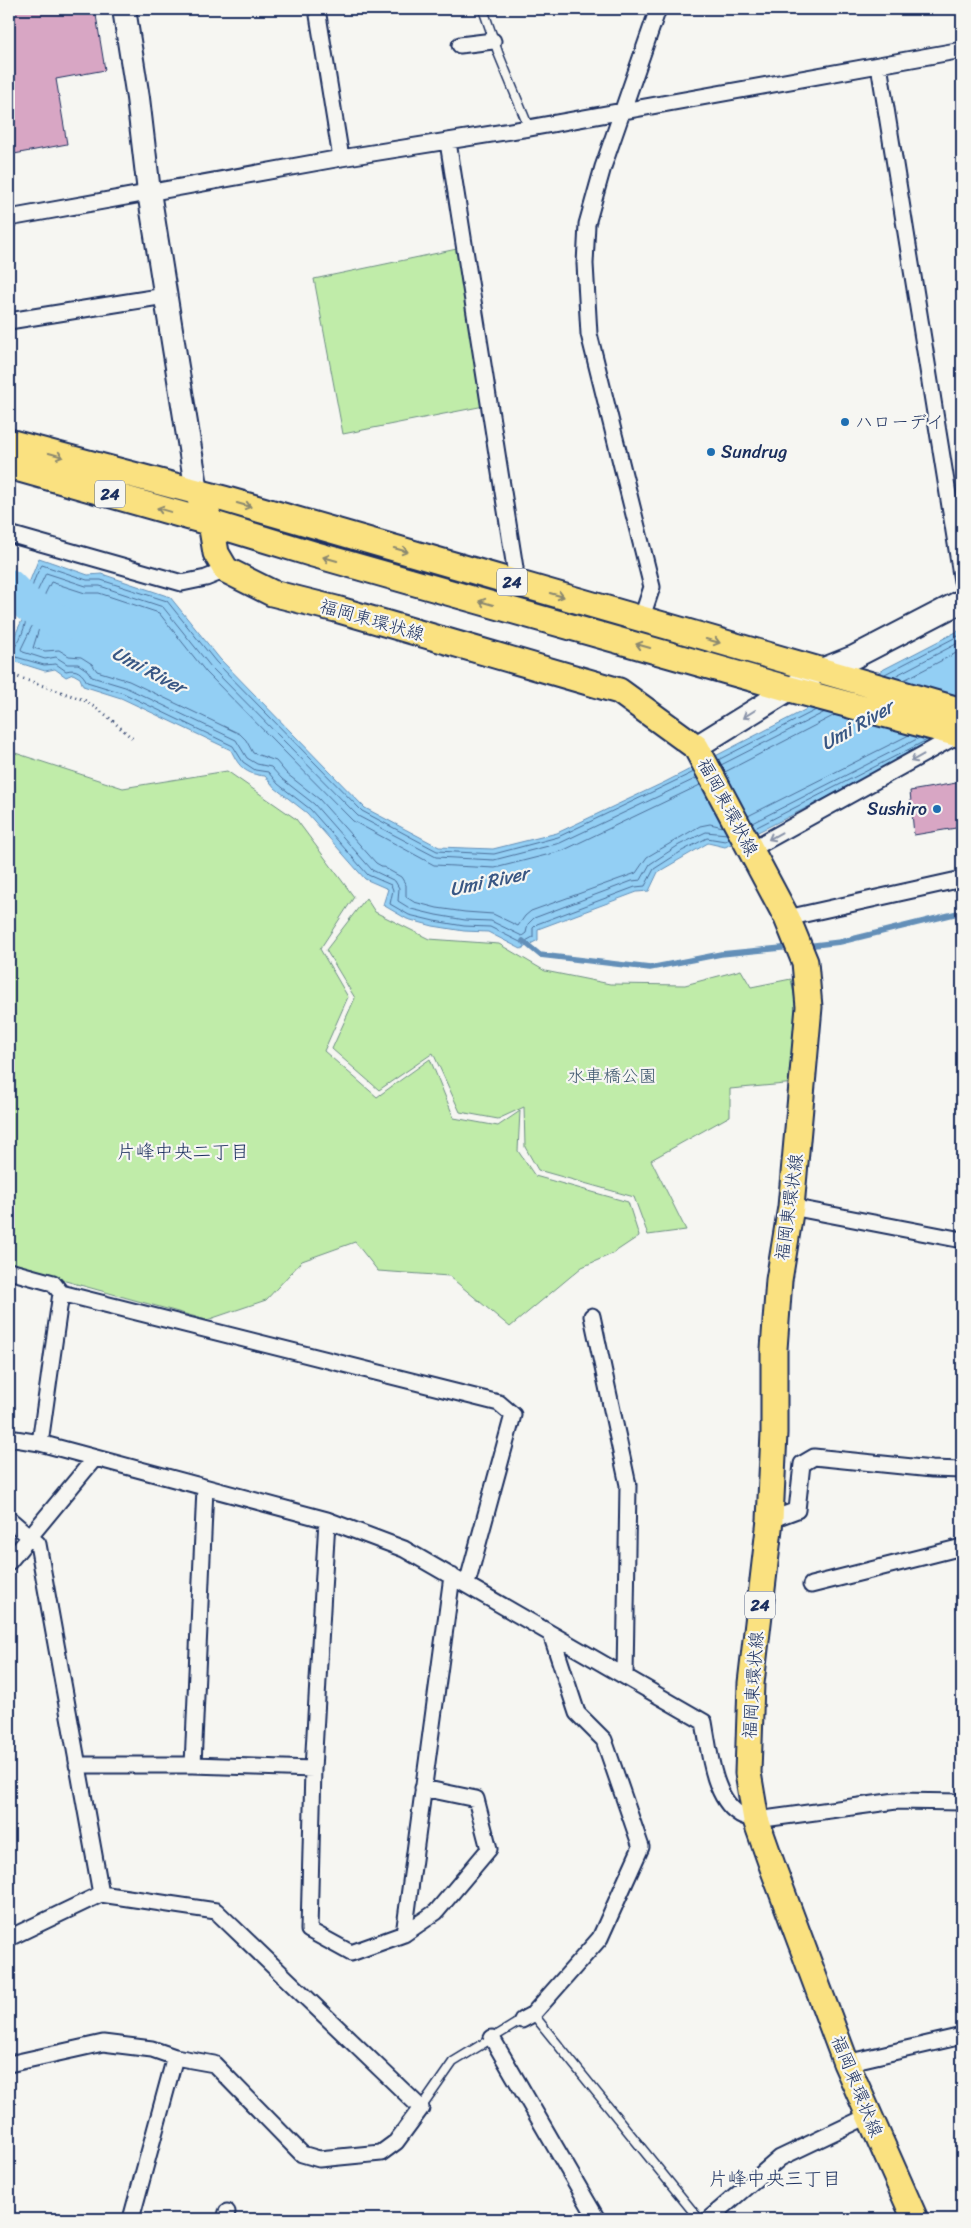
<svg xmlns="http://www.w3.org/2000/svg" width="971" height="2228" font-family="Sriracha,'Klee One',sans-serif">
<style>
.green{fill:#c0eca9;stroke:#6e8e84}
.water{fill:#93cff4;stroke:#638fb8}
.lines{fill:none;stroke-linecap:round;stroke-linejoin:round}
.shore{stroke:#4b6f9a;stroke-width:1}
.stream{stroke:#638fb8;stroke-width:5.5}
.river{stroke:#93cff4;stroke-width:34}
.building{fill:#d8a6c4;stroke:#1b2f5e}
.lane-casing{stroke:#1b2f5e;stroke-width:11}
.street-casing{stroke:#1b2f5e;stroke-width:19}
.secondary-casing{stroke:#1b2f5e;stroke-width:26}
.primary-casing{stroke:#1b2f5e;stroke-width:29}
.path{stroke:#1b2f5e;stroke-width:3;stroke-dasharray:1 4;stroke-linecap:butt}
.lane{stroke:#f6f6f2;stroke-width:8}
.street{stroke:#f6f6f2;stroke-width:15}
.secondary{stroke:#f6f6f2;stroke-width:22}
.primary{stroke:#fae180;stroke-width:25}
.oneway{stroke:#8a886f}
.oneway2{stroke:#8892a8}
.poi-dot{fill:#1f6fb2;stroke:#f6f6f2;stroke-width:2}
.labels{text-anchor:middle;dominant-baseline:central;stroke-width:4.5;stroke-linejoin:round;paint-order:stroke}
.shield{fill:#f6f6f2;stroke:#5d6b8a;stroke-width:1}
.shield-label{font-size:16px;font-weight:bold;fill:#1b2f5e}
.poi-label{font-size:18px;fill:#1b2f5e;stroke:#f6f6f2;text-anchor:start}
.street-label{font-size:18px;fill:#1b2f5e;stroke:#f6f6f2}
.park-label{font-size:18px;fill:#3c556d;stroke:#f6f6f2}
.water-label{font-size:19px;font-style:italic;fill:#395784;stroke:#f6f6f2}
.neighbourhood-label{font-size:19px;fill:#1b2f5e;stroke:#f6f6f2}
</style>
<rect width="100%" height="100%" fill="#f6f6f2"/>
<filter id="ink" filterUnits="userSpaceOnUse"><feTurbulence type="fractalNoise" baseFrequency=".02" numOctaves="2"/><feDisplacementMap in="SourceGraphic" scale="10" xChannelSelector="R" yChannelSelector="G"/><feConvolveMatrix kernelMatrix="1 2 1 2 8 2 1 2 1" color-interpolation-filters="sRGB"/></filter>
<g filter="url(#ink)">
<path class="green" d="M 457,249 L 484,406 L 343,434 L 314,279 Z
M 9,751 L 123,788 L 227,771 L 296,819 L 354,897 L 320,949 L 348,997 L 324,1051 L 377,1097 L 430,1059 L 454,1118 L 498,1126 L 520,1111 L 518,1151 L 535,1176 L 628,1202 L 639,1236 L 612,1254 L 582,1267 L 510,1327 L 449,1276 L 378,1271 L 355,1242 L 302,1261 L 266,1300 L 207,1320 L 11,1266 L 9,1260 Z
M 366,898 L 375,912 L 429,939 L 499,944 L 545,971 L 610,984 L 685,985 L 741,970 L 751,987 L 791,979 L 798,1015 L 796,1083 L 730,1089 L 730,1116 L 651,1160 L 686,1230 L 648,1235 L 634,1197 L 538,1170 L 525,1147 L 524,1107 L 498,1119 L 460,1112 L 433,1053 L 379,1090 L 332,1049 L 355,998 L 326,950 Z"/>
<path class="water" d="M 39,558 L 88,575 L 102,574 L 170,597 L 220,659 L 365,808 L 439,847 L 493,849 L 557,833 L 665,782 L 962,629 L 962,724 L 920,751 L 760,831 L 725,847 L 708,843 L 658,872 L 649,891 L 637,892 L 538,929 L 538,940 L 521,949 L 488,932 L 464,931 L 433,926 L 407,919 L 383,905 L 388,889 L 365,879 L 307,813 L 275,788 L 265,776 C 245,774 239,767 231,750 L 121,698 L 83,686 L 80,678 L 73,674 L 66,677 L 55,669 L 45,671 L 10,660 L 9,648 L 23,618 L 22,611 L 27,588 Z"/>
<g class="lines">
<path class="shore" d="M 9,650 L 14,648 C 33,624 24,590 42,565 L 87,580 L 101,580 L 167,601 L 216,662 L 362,811 L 437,851 L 494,854 L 558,837 L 694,772
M 9,655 L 44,665 L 56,664 L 66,671 C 77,668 82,673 87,682 L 123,693 L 233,746 L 243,762 L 255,770 L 268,772 L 278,784 L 310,809 L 368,875 L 391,885 L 393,890 L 390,904 L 409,915 L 434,921 L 464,926 L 490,927 L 522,943 L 533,937 L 533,928 L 537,924 L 635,887 L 645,886 L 654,869 L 682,851 L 707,838 L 725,841 L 730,839
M 885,674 L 962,634
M 893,677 L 962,641
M 904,680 L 962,650
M 718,760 L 816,710
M 721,765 L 825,712
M 725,772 L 835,715
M 697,778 L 560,843 L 494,860 L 436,857 L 358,816 L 211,667 L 163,607 L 100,586 L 86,586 L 46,573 L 37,592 L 34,622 L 21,649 L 23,652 L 45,659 L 56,657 L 67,664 L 78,664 L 87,670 L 92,677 L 125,687 L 236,740 L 247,758 L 257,764 L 271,767 L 282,779 L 314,804 L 372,870 L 395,881 L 399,888 L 398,901 L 411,909 L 436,915 L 465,920 L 491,921 L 522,936 L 526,933 L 528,924 L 534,918 L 632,881 L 641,880 L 650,864 L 679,845 L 706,832 L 727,834
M 700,785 L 562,851 L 495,868 L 434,865 L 353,821 L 206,672 L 159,613 L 99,593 L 85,593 L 51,582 L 45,594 L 41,622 L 33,648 L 45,651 L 59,650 L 69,656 L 81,657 L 92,664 L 97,671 L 129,681 L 240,734 L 246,740 L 253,753 L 276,761 L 287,774 L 319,799 L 376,863 L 401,877 L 406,885 L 406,897 L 414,902 L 437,908 L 465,912 L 493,914 L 518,926 L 525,916 L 531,911 L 636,873 L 647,857 L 700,826 L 710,824 L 723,827
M 748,816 L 909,735
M 752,823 L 919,738
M 755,828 L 927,740"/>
<path class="stream" d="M 523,941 L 540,955 L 650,968 L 721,954 L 792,947
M 806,946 L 840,942 L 962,912"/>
<path class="river" d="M 9,586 L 28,605 L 63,624"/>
</g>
<path class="building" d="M 9,9 L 95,9 L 105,70 L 56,79 L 67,144 L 9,155 Z
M 962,782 L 962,827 L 914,835 L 910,791 Z"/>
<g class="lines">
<g class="lane-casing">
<path id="lane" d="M 483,9 L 499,55 L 529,128
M 533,2014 L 699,2219
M 421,2108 L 453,2062 L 522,2020"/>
</g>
<g class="street-casing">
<path id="street" d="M 317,9 L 341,158
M 460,45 L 493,41
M 879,65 L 962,581
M 448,142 L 515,568 L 512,582
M 9,218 L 341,158 L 529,128 L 962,50
M 9,321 L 165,296
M 9,534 L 182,583 L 206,578 L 226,570
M 641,620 L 652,587 L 589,334 L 585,264 L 587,224 L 603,167 L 658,9
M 750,850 L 960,734
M 787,918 L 962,879
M 791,1207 L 962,1240
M 9,1271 L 53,1283 L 61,1293 L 499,1403 L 513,1415 L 467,1584
M 592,1316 L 628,1485 L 625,1676
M 9,1438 L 40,1443 L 327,1520 L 404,1549 L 704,1722 C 709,1749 713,1797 738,1813 C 743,1817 750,1818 756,1820 L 896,1801 L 962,1802
M 40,1443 L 61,1293
M 9,1519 L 38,1544 L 101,1894
M 327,1520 L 313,1769 L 309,1930 L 351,1953 L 404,1934 L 452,1576
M 770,1520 L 797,1510 L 802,1464 L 814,1457 L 932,1469 L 962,1470
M 9,1562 L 94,1459
M 811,1585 L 962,1547
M 77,1765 L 193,1765 L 313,1769
M 193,1765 L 205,1488
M 404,1934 L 436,1912 L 489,1849 L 476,1799 L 423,1788
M 9,1938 L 101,1894 L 216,1911 L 421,2108 L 396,2142 L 381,2153 L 319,2159 L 302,2154 L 214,2064 L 175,2057 L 152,2049 L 103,2043 L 9,2064
M 522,2020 L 533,2014 L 600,1938 L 641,1847 L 604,1740 L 577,1713 L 551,1634
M 492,2038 L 597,2219
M 846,2063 L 962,2036
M 131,2219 L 175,2057
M 225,2219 L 227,2212
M 709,2219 L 780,2158 L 868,2116"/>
</g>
<g class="secondary-casing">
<path id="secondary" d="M 124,9 L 138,98 L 149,192 L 197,492
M 696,747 L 819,671 L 854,657 L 962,601"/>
</g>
<g class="primary-casing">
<path id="primary" d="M 9,442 L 224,499 L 962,711
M 9,466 L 211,523 L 313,554 L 790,689 L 962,735
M 197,492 L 211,523 L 216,553 L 226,570 L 272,593 L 336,609 L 619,691 L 696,747 L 787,918 L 805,962 L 809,1007 L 791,1207 L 779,1280 L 774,1349 L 774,1433 L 770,1520 L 751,1683 L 748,1773 L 756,1820 L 773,1868 L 846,2063 L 915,2219"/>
</g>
<path class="path" d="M 9,674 L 84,700 L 106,715 L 133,739"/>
<use href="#lane" class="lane"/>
<use href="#street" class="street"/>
<use href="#secondary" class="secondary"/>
<use href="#primary" class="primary"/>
</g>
<defs><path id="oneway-shaft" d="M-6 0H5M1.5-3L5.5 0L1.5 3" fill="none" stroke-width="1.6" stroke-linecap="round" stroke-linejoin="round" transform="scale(1.25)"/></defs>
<g class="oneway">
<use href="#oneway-shaft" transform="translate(56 455) rotate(15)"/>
<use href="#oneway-shaft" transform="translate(244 505) rotate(16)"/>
<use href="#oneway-shaft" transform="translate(164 510) rotate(-164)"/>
<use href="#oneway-shaft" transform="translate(401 550) rotate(16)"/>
<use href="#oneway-shaft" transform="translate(330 559) rotate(-164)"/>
<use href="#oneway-shaft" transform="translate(557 595) rotate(16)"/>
<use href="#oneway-shaft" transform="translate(486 603) rotate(-164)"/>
<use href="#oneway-shaft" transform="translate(713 641) rotate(16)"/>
<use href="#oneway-shaft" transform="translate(643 646) rotate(-164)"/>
</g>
<g class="oneway2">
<use href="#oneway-shaft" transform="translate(749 714) rotate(148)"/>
<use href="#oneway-shaft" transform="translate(917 758) rotate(151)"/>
<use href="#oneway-shaft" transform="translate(775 836) rotate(151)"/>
</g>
</g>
<g class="poi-dot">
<circle cx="845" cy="422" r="5"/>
<circle cx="711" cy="452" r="5"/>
<circle cx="937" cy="809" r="5"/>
</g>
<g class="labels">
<g class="shield">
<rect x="95" y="480.5" width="30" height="27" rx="4"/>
<rect x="497" y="568.5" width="30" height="27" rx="4"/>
<rect x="745" y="1591.5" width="30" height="27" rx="4"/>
</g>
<g class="shield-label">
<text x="110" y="494">24</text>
<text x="512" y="582">24</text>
<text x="760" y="1605">24</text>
</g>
<g class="poi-label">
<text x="855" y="422">ハローデイ</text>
<text x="721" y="452">Sundrug</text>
<text x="927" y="809" text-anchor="end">Sushiro</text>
</g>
<g class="street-label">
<text transform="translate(372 620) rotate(16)">福岡東環状線</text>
<text transform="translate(728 807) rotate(62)">福岡東環状線</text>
<text transform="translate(789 1207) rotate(-82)">福岡東環状線</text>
<text transform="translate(753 1685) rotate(-86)">福岡東環状線</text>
<text transform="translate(857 2086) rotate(68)">福岡東環状線</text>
</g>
<g class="park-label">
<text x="612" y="1076">水車橋公園</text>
</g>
<g class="water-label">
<text transform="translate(149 670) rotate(28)">Umi River</text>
<text transform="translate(857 725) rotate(-30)">Umi River</text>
<text transform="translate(489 881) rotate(-12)">Umi River</text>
</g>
<g class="neighbourhood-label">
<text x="183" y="1151">片峰中央二丁目</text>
<text x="775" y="2178">片峰中央三丁目</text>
</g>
</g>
<rect width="971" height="2228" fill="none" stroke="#f6f6f2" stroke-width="30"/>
<rect x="15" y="15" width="941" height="2198" fill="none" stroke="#1b2f5e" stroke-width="2" filter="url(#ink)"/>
</svg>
